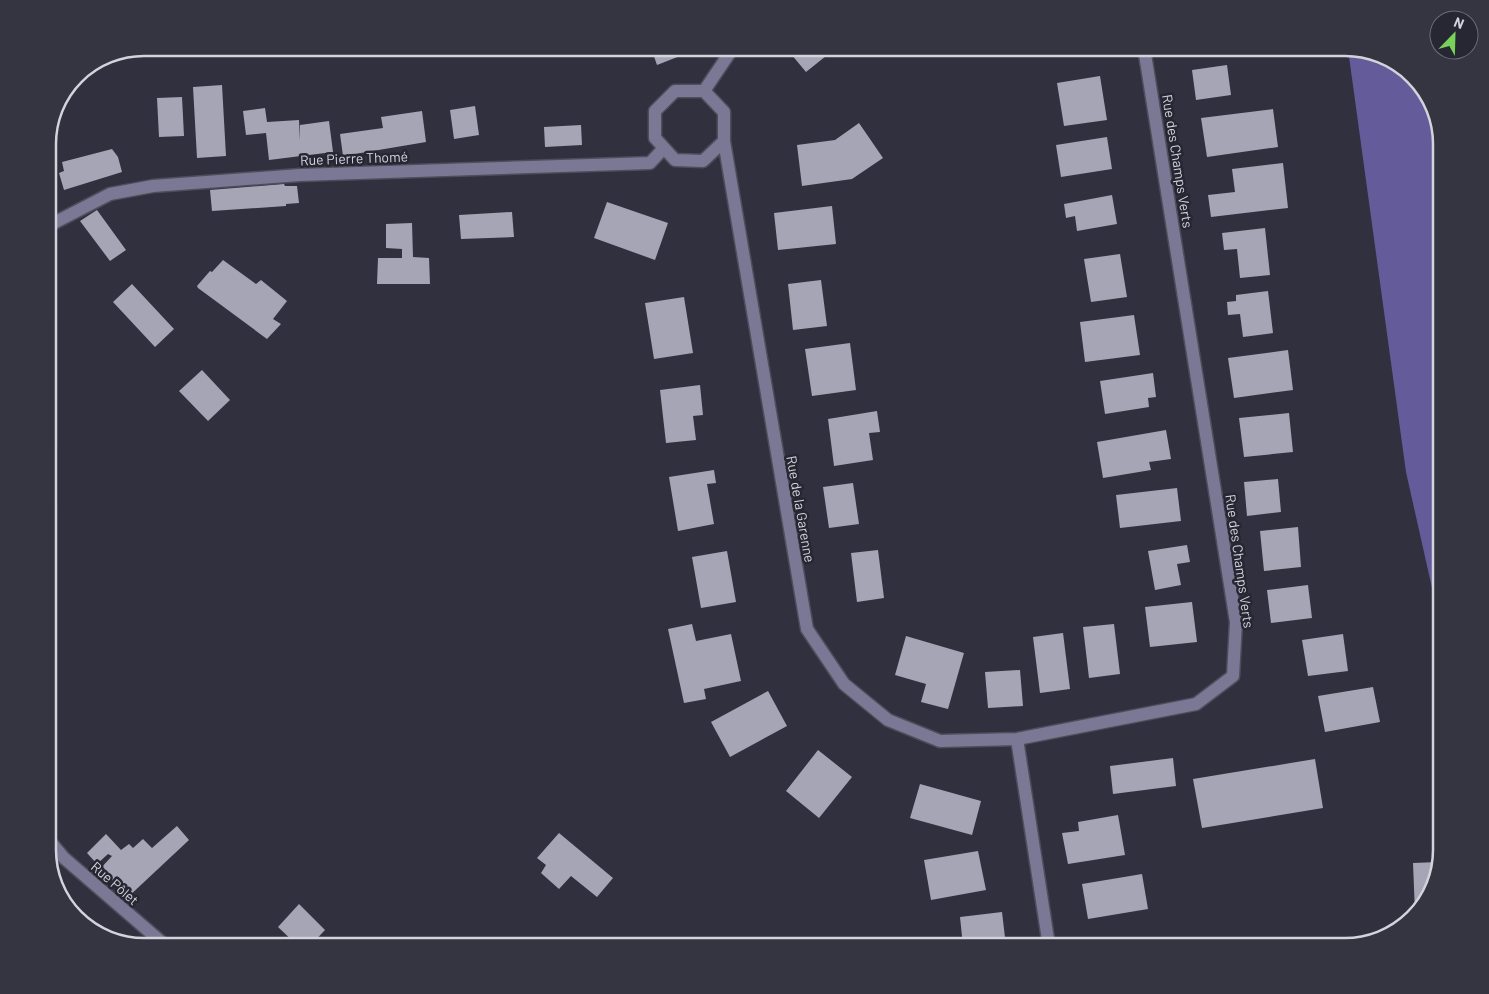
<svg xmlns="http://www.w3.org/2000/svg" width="1489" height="994" font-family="Barlow,sans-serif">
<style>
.forest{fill:#645c9a}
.building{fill:#a6a5b6}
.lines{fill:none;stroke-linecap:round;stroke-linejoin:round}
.minor-casing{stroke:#4e4d5a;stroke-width:15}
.minor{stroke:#7a7895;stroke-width:12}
.labels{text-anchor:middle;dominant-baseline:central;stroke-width:5;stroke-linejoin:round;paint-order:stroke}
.street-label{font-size:14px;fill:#d4d3dc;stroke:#272633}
.rim{fill:none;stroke:#d4d3dc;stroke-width:2.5}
</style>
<rect width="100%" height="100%" fill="#31303e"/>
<path class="forest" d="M 1348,49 L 1399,64 L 1431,101 L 1440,138 L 1441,164 L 1441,628 L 1406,472 Z"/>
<path class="building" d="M 651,48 L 677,48 L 680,56 L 657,65 Z
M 786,48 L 836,48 L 806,72 Z
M 1055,48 L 1090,48 L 1090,49 L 1056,53 Z
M 1227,65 L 1231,95 L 1196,100 L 1192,70 Z
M 1100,76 L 1107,120 L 1064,126 L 1057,83 Z
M 222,85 L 226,156 L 197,158 L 193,87 Z
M 182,97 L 184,136 L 159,137 L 157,98 Z
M 475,106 L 479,135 L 454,139 L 450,110 Z
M 265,108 L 267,122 L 299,120 L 300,141 L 300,125 L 329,121 L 333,152 L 269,160 L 266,133 L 246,135 L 243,111 Z
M 1273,109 L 1278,147 L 1207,157 L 1201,118 Z
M 422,111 L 426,142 L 343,156 L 340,134 L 383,128 L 381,117 Z
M 859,123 L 883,158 L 852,179 L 802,186 L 797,145 L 835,140 Z
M 581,125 L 582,145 L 545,147 L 544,127 Z
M 1107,137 L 1112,169 L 1061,177 L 1056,145 Z
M 112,149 L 118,157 L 122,172 L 64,190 L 59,173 L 64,171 L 62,162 Z
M 1283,163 L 1288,208 L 1211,217 L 1208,195 L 1235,192 L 1232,169 Z
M 284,184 L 285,186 L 297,186 L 299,203 L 286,204 L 286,206 L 212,211 L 210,190 Z
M 1112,195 L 1117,224 L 1077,231 L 1075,216 L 1066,218 L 1064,204 Z
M 607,202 L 668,223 L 655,260 L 594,238 Z
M 832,206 L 836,244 L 778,250 L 774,213 Z
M 97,210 L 126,250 L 110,261 L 80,221 Z
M 512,212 L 514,237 L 461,239 L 459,215 Z
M 412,223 L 413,257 L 429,258 L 430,284 L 377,284 L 378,258 L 402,258 L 402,249 L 386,248 L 386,224 Z
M 1265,228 L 1270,275 L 1240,278 L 1237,249 L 1224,250 L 1222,233 Z
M 1120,254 L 1127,297 L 1091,302 L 1084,259 Z
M 223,260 L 256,284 L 261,280 L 287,301 L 273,319 L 281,324 L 267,339 L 198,288 L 197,286 L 210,271 L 212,272 Z
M 821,280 L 827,326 L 793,330 L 788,284 Z
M 132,284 L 174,329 L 155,347 L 113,302 Z
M 1268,291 L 1273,333 L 1243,337 L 1240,314 L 1228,315 L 1227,302 L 1236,301 L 1236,295 Z
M 48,296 L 56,309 L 48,314 Z
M 684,297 L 693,353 L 654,359 L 645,303 Z
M 1134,315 L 1140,355 L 1085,362 L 1080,322 Z
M 850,343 L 856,390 L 812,396 L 805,349 Z
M 1288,350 L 1293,390 L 1234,398 L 1228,358 Z
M 202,370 L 230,400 L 208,421 L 179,391 Z
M 1153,373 L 1156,397 L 1148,398 L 1149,407 L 1105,414 L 1100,381 Z
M 700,385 L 703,415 L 693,416 L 696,440 L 666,443 L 660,390 Z
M 877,411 L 880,432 L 869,433 L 873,460 L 834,466 L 828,419 Z
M 1289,413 L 1293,452 L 1244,457 L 1239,418 Z
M 1166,430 L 1171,459 L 1149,462 L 1151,470 L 1103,478 L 1097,442 Z
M 714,470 L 716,483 L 707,484 L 714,524 L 678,531 L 669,477 Z
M 1278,479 L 1281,512 L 1247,516 L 1244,482 Z
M 853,483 L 859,524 L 829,528 L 823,487 Z
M 1177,488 L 1181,521 L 1120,528 L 1116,495 Z
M 1298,527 L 1301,567 L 1264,571 L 1260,531 Z
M 1187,545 L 1190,562 L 1177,564 L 1181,585 L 1155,590 L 1148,551 Z
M 878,550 L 884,598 L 857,602 L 851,553 Z
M 727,551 L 736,602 L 701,608 L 692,557 Z
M 1308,585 L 1312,618 L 1271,623 L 1267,590 Z
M 1192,602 L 1197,642 L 1150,647 L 1145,607 Z
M 692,624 L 696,641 L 731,634 L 741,681 L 704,689 L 706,699 L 684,703 L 668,629 Z
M 1114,624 L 1120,674 L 1089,678 L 1083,627 Z
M 1063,633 L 1070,689 L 1040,693 L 1033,637 Z
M 1343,634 L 1348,671 L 1308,676 L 1302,640 Z
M 906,636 L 964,653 L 948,709 L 921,702 L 926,684 L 895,675 Z
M 1020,670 L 1023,706 L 988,708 L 985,672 Z
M 1373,687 L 1380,722 L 1325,732 L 1318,696 Z
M 768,691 L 787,726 L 730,757 L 711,722 Z
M 818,750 L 852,777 L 819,818 L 786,791 Z
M 48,756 L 55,768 L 48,773 Z
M 1173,758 L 1176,786 L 1113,794 L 1110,766 Z
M 1315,759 L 1323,808 L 1202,828 L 1193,779 Z
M 920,784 L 981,801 L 972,835 L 910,818 Z
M 1118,815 L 1125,855 L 1068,864 L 1062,833 L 1079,831 L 1078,822 Z
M 177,826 L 189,840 L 127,898 L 100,869 L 112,856 L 108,854 L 97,864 L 87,853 L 106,834 L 121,850 L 129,844 L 133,848 L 143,839 L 152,848 Z
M 559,833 L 613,878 L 597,897 L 571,876 L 559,889 L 541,873 L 546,865 L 537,858 Z
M 978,851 L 986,890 L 931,900 L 924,860 Z
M 1438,862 L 1425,904 L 1415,913 L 1413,863 Z
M 1142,874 L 1148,909 L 1088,919 L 1082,884 Z
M 299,904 L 325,930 L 310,946 L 298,946 L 278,927 Z
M 1002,912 L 1006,946 L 963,946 L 960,917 Z"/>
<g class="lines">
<g class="minor-casing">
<path id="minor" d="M 675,91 L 704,91 L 724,112 L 724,141 L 703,161 L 675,160 L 655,138 L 655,111 Z
M 704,91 L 733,48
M 724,141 L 807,629 L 844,684 L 888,720 L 940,741 L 1017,739 L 1196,704 L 1233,676 L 1236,622 L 1144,48
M 48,226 L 110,194 L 153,186 L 300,175 L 650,163 L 664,148
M 1017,739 L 1049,946
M 48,839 L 64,858 L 166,946"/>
</g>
<use href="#minor" class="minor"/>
</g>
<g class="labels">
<g class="street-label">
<text transform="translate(354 158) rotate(-2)">Rue Pierre Thomé</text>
<text transform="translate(1178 161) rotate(81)">Rue des Champs Verts</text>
<text transform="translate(801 509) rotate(80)">Rue de la Garenne</text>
<text transform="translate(1240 561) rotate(82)">Rue des Champs Verts</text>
<text transform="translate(115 883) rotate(41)">Rue Pôlet</text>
</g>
</g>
<path d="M0 0H1489V994H0ZM144 56H1345A88 88 0 0 1 1433 144V850A88 88 0 0 1 1345 938H144A88 88 0 0 1 56 850V144A88 88 0 0 1 144 56Z" fill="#353441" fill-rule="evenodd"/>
<path class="rim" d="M144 56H1345A88 88 0 0 1 1433 144V850A88 88 0 0 1 1345 938H144A88 88 0 0 1 56 850V144A88 88 0 0 1 144 56Z"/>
<g transform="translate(1454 35) rotate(23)"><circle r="24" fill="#272633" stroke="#6c6b77"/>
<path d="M0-4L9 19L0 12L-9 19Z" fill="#78d158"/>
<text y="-8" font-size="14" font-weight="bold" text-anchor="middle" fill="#d4d3dc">N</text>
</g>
</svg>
